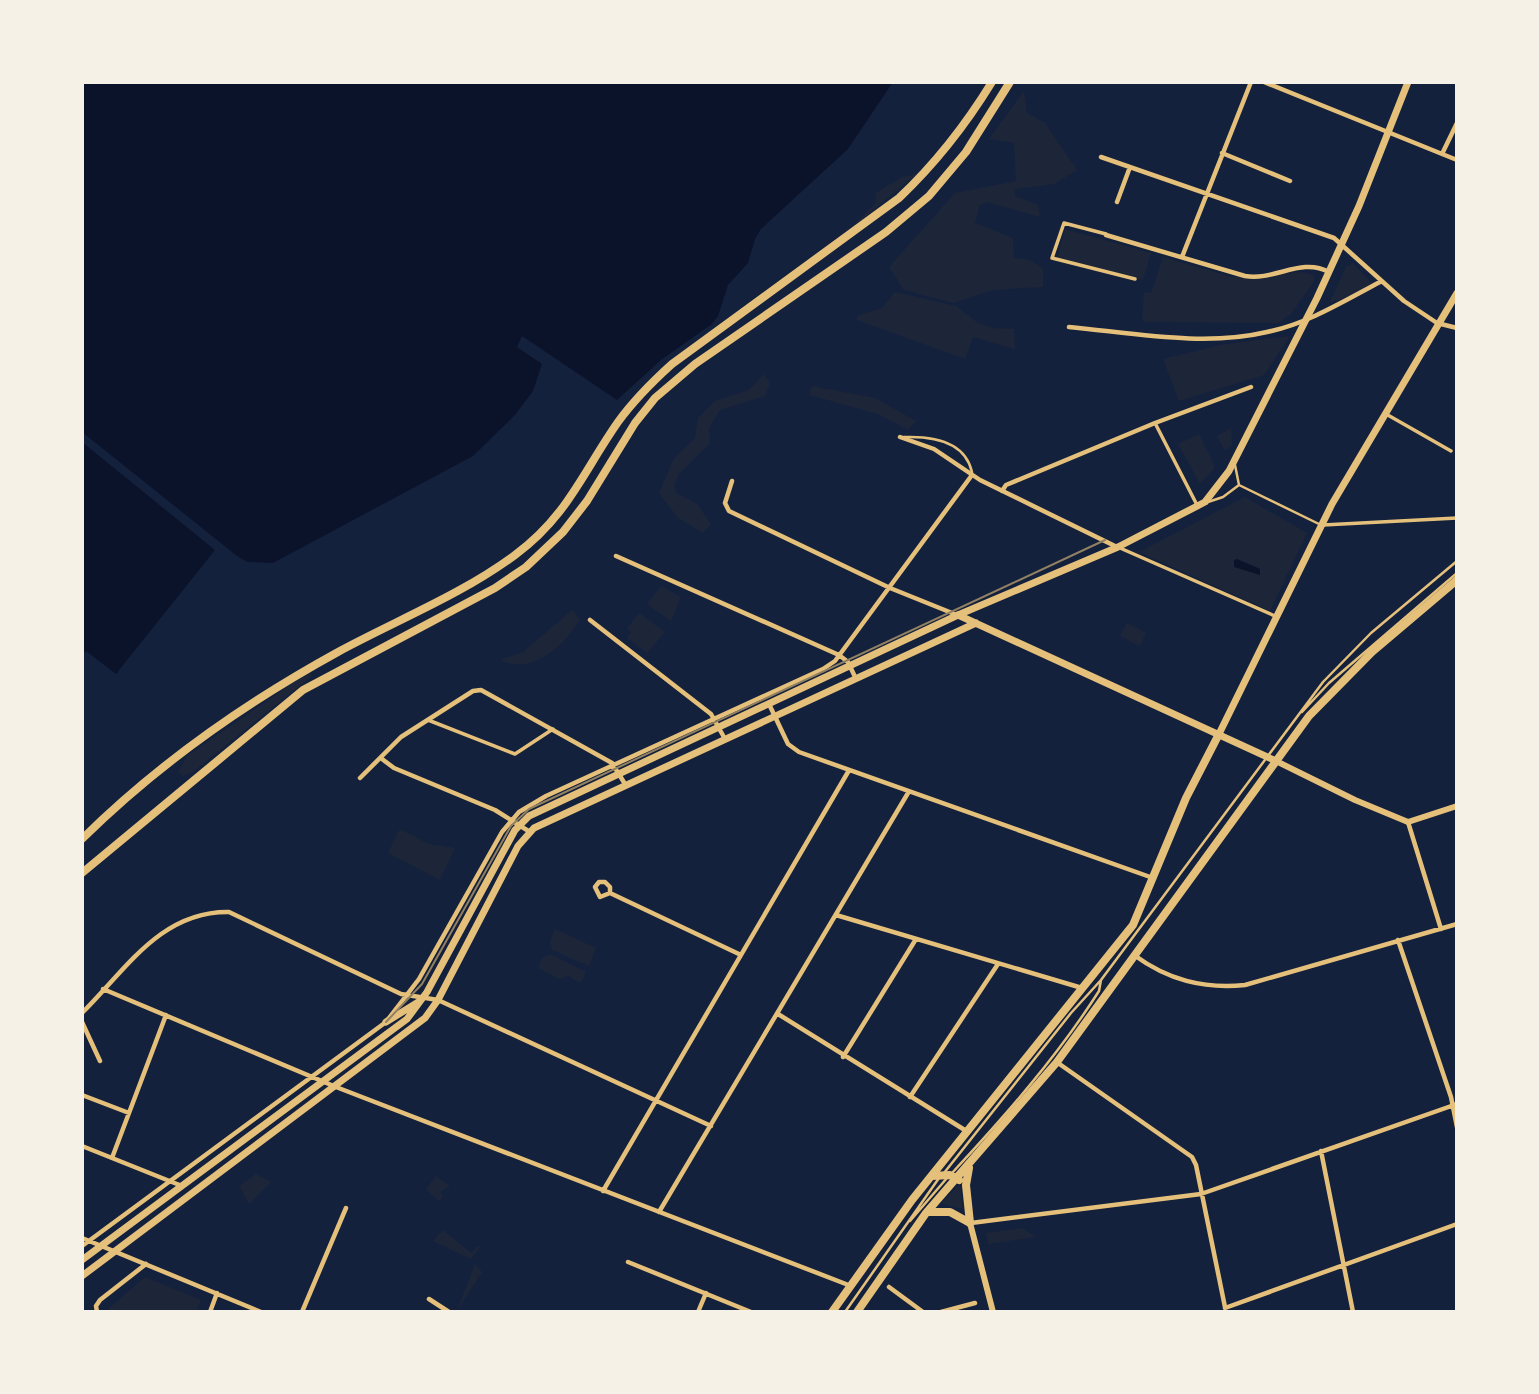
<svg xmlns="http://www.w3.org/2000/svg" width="1539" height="1394" font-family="'Exo 2',sans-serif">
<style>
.green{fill:#1d2539}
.water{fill:#0b132b}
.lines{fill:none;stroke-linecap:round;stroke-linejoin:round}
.service{stroke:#e5c07b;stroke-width:2.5}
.pedestrian{stroke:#e5c07b;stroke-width:3.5}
.minor{stroke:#e5c07b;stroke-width:4.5}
.tertiary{stroke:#e5c07b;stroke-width:6}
.secondary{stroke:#e5c07b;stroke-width:7}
.primary{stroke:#e5c07b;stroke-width:8}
.trunk{stroke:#e5c07b;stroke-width:8}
.tram{stroke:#918062;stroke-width:2}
</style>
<rect width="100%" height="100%" fill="#14213d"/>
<path class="green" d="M 1024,91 L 1027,113 L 1045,123 L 1077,170 L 1054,184 L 1015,189 L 1015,196 L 1038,205 L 1040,217 L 987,202 L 980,205 L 975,223 L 1013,238 L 1014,258 L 1027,259 L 1043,268 L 1043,287 L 993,290 L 953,303 L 904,290 L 889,267 L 955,193 L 1016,181 L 1014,143 L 989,139 Z
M 917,174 L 847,232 L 876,202 L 876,193 L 902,177 Z
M 1065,229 L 1151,253 L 1143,280 L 1057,258 Z
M 1163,257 L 1232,277 L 1302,272 L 1313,275 L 1315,280 L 1291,314 L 1278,323 L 1146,322 L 1142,319 L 1144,293 L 1151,293 Z
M 1353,263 L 1373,285 L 1332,303 L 1330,301 L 1346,267 Z
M 895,292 L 956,306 L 978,323 L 993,328 L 1014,329 L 1015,349 L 973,337 L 965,359 L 857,320 L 857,316 L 882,308 Z
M 1290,336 L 1264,375 L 1179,401 L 1163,359 L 1220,345 Z
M 764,374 L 770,383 L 765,396 L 720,410 L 709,428 L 710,443 L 679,474 L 674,485 L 676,493 L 697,504 L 711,524 L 703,533 L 678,518 L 659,493 L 674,458 L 695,438 L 698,418 L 715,401 L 749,390 Z
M 812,386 L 875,398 L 916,421 L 908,430 L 878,414 L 809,395 Z
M 1231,428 L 1232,445 L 1225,451 L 1217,436 Z
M 1199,434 L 1215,467 L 1200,484 L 1178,444 Z
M 1245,497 L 1307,533 L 1270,611 L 1139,552 Z
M 661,586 L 681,597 L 671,621 L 647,604 Z
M 572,610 L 580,619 C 565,646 531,676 500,660 L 523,652 Z
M 639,613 L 665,632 L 647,653 L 627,638 L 631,632 L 627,628 Z
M 1127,623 L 1146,633 L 1140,646 L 1120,636 Z
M 310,671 L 312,676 L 193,772 L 183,776 L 178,772 L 187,756 Z
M 400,829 L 429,844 L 455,848 L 440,880 L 388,853 Z
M 555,929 L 596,948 L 589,966 L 552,950 L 550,941 Z
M 550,954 L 586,972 L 581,983 L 568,976 L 559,979 L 538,968 L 542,958 Z
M 256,1174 L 271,1182 L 249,1204 L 239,1186 Z
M 436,1176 L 450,1186 L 440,1192 L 443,1197 L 439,1201 L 426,1189 Z
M 960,1184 L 963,1209 L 943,1204 L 942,1202 Z
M 1023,1228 L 1035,1237 L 988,1244 L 986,1233 Z
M 443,1230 L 471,1253 L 478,1246 L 480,1247 L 471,1259 L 433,1241 Z
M 475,1264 L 482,1272 L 459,1308 L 458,1308 Z
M 145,1277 L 201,1300 L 196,1312 L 110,1312 L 108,1309 Z"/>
<path class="water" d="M 82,82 L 893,82 L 848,149 L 761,229 L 755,239 L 748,263 L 728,285 L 718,316 L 712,324 L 661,360 L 617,400 L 522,336 L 517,347 L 542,364 L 533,391 L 515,415 L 473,456 L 273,563 L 247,562 L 237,556 L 82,432 Z
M 82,442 L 215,550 L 116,674 L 86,651 L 82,655 Z
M 1237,559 L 1260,569 L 1260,575 L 1234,567 L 1234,560 Z"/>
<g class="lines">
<path class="service" d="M 904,437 C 932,436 965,441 972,472
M 1235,465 L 1239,485 L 1321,525
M 1208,502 L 1223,497 L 1239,485
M 1302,712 L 1329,683 L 1457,573
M 944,1173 L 1071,1013 L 1101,980 L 1323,682 L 1371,633 L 1457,561
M 952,1173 C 1005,1116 1057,1057 1099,991 L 1101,980
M 910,1221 L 947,1178
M 845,1312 L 939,1178"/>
<path class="pedestrian" d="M 1106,234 L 1064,223 L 1052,258 L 1135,279
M 1386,414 L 1451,451
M 1155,423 L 1197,505
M 1323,525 L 1457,518
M 1120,548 L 1275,616
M 428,720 L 515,754 L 553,729"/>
<path class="minor" d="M 1264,82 L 1457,160
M 1222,153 L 1290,181
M 1442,154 L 1457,123
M 1101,157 L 1334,238 L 1404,301 L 1437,323 L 1457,328
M 1117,202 L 1130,167
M 1106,235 L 1245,276 C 1275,281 1301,257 1329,272
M 1182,257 L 1251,82
M 1069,327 C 1133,333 1204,347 1267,332 C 1307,324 1344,301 1380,282
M 900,437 L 934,449 L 980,480 L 1117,547
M 732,481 L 725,503 L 729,511 L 890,588 L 957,615
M 1002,491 L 1006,485 L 1155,423 L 1251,387
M 616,556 L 839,655 L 848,662 L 856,679
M 590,620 L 711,714 L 725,739
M 769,704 L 788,744 L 799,752 L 1153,878
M 382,759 L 394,768 L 495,810 L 530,832
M 360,778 L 401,737 L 473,691 L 481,690 L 612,763 L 625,784
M 1408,822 L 1441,929
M 610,893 L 600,897 L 595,887 L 599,882 L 605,882 L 610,887 L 610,893 L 741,955
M 836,915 L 1082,988
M 1398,940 L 1451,1097 L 1457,1127
M 1134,955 C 1168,980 1203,989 1245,985 L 1457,924
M 103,989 L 336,1087 L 851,1286
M 82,1013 C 125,971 160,911 229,912 L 401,994 L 438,1000 L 711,1126
M 778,1014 L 968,1132
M 82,1022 L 100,1061
M 843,1057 L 916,939
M 1058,1063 L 1192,1157 L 1196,1165 L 1226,1312
M 82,1095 L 129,1113
M 910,1097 L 998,964
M 82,1146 L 182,1186
M 1321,1151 L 1353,1312
M 112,1158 L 166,1015
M 603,1191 L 848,772
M 659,1212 L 908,793
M 971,1223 L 1201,1194 L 1457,1104
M 82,1238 L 261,1312
M 82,1246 L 386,1022 L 419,979 L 502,832 L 519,812 L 546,796 L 823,669 L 835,661 L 972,475
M 628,1262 L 751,1312
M 889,1287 L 923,1312
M 429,1299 L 449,1312
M 1225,1308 L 1457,1224
M 97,1312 L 96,1306 L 100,1300 L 146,1264
M 210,1312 L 217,1293
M 302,1312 L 346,1208
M 698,1312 L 706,1293
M 941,1312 L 975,1303"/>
<path class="tertiary" d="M 1276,761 L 1355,800 L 1408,822 L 1457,806
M 970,1223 L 993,1312"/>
<path class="secondary" d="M 958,615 L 1276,761
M 1219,734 L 1332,504 L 1457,293
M 386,1022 L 420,1001
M 82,1260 L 407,1019 L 427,992 L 515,830 L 529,816 L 958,615 L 1118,547 L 1205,502 L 1229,471 L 1317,298 L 1359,206 L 1408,82
M 82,1276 L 425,1018 L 438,1000 L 518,846 L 534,828 L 976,623"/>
<path class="primary" d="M 969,1168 L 966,1185 L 970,1223
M 932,1176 L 950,1175 L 959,1180
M 929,1212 L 950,1212 L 970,1223
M 832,1312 L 912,1200 L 1133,925 L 1186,798 L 1219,734
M 857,1312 L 926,1213 L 1057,1062 L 1309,716 L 1372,652 L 1457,580"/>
<path class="trunk" d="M 82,839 C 158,764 245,703 338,652 C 397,620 461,595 515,555 C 567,517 583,472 618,422 C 634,400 652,382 672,364 L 899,198 C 936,163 965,126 992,82
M 82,873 L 303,690 L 495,588 L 526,567 L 563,532 L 587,501 L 635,423 L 655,398 L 695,364 L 886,232 L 929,196 L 966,152 L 1010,82"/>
<path class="tram" d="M 386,1022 L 422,984 L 511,826 L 529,809 L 1105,540"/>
</g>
<rect width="1539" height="1394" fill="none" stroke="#f6f1e7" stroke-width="168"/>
</svg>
